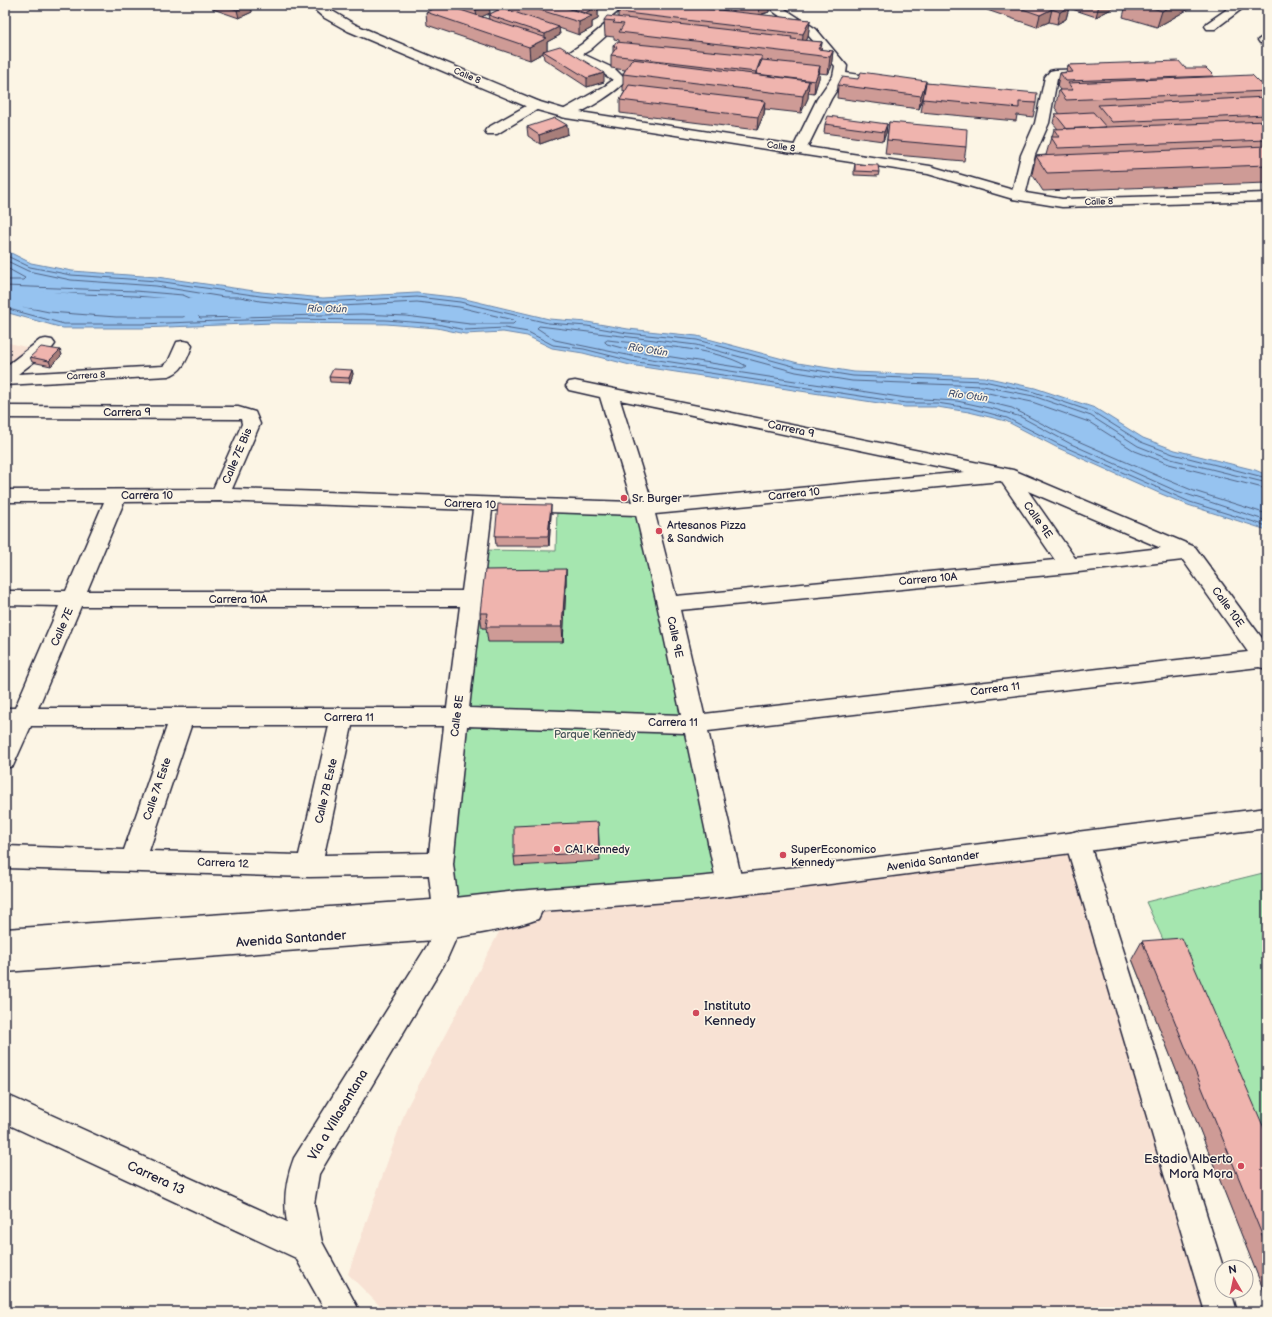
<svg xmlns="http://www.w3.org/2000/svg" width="1272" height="1317" font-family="'Balsamiq Sans',sans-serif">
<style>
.built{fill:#f8e2d4}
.green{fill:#a5e6af;stroke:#648475;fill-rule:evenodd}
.water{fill:#96c3f0;stroke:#6883a8}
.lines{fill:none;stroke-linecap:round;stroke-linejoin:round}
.shore{stroke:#506283;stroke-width:1}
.river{fill:#96c3f0;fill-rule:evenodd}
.minor-casing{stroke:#22223b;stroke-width:3}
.tertiary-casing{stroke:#22223b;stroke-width:3}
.minor{fill:#fcf5e5;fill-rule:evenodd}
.tertiary{fill:#fcf5e5;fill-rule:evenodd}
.wall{fill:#ce9b96;stroke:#22223b;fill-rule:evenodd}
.shaded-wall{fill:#a77e7a;stroke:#22223b}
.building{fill:#efb4ae;stroke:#22223b}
.poi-dot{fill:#d1495b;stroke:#fcf5e5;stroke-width:1.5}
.labels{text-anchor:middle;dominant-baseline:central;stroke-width:3;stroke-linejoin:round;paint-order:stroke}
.far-street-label{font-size:9px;fill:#22223b;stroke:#fcf5e5}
.far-water-label{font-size:10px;font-style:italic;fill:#455271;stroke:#fcf5e5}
.street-label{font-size:11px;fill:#22223b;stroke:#fcf5e5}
.poi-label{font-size:11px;fill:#22223b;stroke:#fcf5e5;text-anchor:start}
.park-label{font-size:11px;fill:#435358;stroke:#fcf5e5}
.near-street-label{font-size:13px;fill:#22223b;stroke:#fcf5e5}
.near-poi-label{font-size:13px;fill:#22223b;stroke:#fcf5e5;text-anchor:start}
</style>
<rect width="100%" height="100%" fill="#fcf5e5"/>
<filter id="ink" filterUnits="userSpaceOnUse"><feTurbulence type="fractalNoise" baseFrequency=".025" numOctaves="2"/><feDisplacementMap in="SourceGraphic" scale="8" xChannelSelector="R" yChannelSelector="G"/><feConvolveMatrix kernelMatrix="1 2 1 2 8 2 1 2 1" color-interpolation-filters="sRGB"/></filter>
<g filter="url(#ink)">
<path class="built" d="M 5,342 L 38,350 L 5,376 Z
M 1077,841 L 1221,1312 L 386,1312 L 348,1274 L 406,1109 L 507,917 L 574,899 Z"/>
<path class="green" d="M 557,507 L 644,509 L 730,885 L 446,910 L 479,550 L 556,551 ZM 566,584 L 490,628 L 482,628 Z
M 1267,872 L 1267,1298 L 1132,959 L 1170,955 L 1146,902 Z"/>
<path class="water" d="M 5,250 L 31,263 L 72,271 L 157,277 L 261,292 L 323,298 L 417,293 L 461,298 L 549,319 L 587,322 L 628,329 L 697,336 L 798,363 L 854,372 L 984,377 L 1035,388 L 1095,408 L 1143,438 L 1175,450 L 1255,470 L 1267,475 L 1267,530 L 1188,505 L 1159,493 L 1056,447 L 1006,421 L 969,412 L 937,407 L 905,407 L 630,365 L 583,353 L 552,348 L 527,336 L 503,332 L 465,334 L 437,328 L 386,324 L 273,323 L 141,328 L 63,328 L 5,312 L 5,299 C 63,314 124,313 183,313 L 193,308 L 183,304 L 134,300 L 5,295 Z"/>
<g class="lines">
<path class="shore" d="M 5,255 L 30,267 L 71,275 L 157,281 L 260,296 L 323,302 L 417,297 L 460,302 L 548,323 L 587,326 L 627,333 L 697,340 L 797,367 L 853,376 L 984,381 L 1034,392 L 1093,412 L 1141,442 L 1173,454 L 1267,478
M 5,260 L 28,271 L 71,280 L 156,286 L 224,297 L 240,297 L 260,301 L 322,307 L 417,302 L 459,307 L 513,320 L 515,322 L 513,324 L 470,324 L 406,316 L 362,314 L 200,318 L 198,316 L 201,309 L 199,302 L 183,295 L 135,291 L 5,286
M 5,267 L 25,278 L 23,280 L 5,280
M 5,291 L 135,296 L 183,300 L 194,304 L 196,309 L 183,317 L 116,317 L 49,312 L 5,303
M 207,300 L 253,306 L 255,308 L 253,310 L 208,312 Z
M 5,308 L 64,324 L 141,324 L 273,319 L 386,320 L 437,324 L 465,330 L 504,328 L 528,332 L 553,345 L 584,349 L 631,361 L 906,403 L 937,403 L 970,408 L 1007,418 L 1058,444 L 1190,502 L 1267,526
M 608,340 C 645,345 716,347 746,366 L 743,368 L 633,351 L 607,344 L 605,342 Z
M 1267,483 L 1171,459 L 1138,446 L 1091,416 L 1033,396 L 983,386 L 852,381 L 796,372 L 696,345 L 539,326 L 537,328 L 555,340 L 632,356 L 906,398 L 957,401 L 994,409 L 1021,417 L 1071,444 L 1174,490 L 1267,521
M 1267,489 L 1169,464 L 1135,451 L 1089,422 L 1032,402 L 983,392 L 958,392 L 959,395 L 1012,408 L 1062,434 L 1165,479 L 1194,491 L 1267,514"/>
<path class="river" d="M 5,288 L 113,297 L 248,299 L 259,302 L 263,308 L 259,314 L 248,317 L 113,315 L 5,306 Z"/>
<g class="minor-casing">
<path id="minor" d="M 628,5 L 641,5 L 590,50 L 583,54 L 615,69 L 626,80 C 619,91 574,120 561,117 L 559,114 L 561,111 L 605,86 L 613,80 L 601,72 L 573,60 L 570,52 L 582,44 Z
M 776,5 L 788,5 L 785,9 L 816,29 L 847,66 L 846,73 L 888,79 L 894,83 L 888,87 L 843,80 L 831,99 L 806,150 L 804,153 L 794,153 L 792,150 L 817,99 L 833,76 L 835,66 L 808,35 L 774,12 L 772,10 Z
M 1233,5 L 1247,5 L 1215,29 L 1207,29 L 1205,26 L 1207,23 Z
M 1267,34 L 1267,43 L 1260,43 L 1258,40 Z
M 1089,69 L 1094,70 L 1095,73 L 1094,76 L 1057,79 L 1049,123 L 1035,155 L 1025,196 L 1023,199 L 1013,199 L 1011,196 L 1021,155 L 1035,123 L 1045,77 L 1050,71 L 1055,70 Z
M 535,101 L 540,102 L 542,105 L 540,108 L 497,134 L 487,134 L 485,131 L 487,128 Z
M 46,339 L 52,340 L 55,344 L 52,348 L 18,374 L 163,366 L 168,362 L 177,342 L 183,341 L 189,342 L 192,346 C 187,359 183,372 168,376 L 5,385 L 5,367 L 40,340 Z
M 575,381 L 1013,470 L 1195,547 L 1267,645 L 1267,669 L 1259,667 L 708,731 L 743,885 L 739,893 L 730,896 L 721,893 L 717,885 L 685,733 L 467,726 L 453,864 L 461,927 L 446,961 L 319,1174 L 314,1204 L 322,1242 L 360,1312 L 326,1312 L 296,1258 L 5,1123 L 5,1094 L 287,1222 C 283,1200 286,1179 294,1158 L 427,946 L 435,927 L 429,875 L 309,877 L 5,868 L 5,846 L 124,850 L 167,726 L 31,726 L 13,766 L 5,768 L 5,732 L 8,726 L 5,726 L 5,708 L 15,708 L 59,606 L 5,605 L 5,591 L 66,591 L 104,502 L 5,502 L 5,490 L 213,489 L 242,424 L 241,419 L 237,419 L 5,418 L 5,406 L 238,407 L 255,412 L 260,424 L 232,489 L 632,502 L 600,397 L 569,390 L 566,386 L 569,382 ZM 620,400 L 965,472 L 652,502 ZM 1001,481 L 1055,560 L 676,596 L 655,514 ZM 1028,491 L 1161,548 L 1075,558 ZM 220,501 L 473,510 L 462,591 L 87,591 L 124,502 ZM 492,510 L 636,515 L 657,604 L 681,715 L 469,708 ZM 1183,560 L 1248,652 L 704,714 L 680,610 L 1070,573 ZM 81,606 L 460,606 L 447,708 L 38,708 ZM 191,726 L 329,726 L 299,855 L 149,851 ZM 352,726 L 444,726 L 429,853 L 324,855 Z
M 1077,831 L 1086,834 L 1089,841 L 1223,1267 L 1222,1291 L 1231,1291 L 1237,1312 L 1205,1312 L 1065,841 L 1068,834 Z"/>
</g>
<g class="tertiary-casing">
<path id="tertiary" d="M 309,5 L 322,5 L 356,25 L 540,102 L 567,110 L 930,166 L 1020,192 L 1062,199 L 1267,193 L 1267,201 L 1062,207 L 1013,199 L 928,174 L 566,118 L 530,108 L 348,31 L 323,17 Z
M 1267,808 L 1267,828 L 799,888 L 696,900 L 542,911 L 538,919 C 509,930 478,933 448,939 L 5,972 L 5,929 L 446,899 L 517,891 L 696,877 L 799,867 Z"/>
</g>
<use href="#minor" class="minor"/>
<use href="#tertiary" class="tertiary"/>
</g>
<path class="wall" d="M 212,5 L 251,5 L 252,12 L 239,18 L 213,9 Z
M 455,5 L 594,5 L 598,6 L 598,19 L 592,22 L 592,28 L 579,35 L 559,28 L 560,35 L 547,42 L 547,50 L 604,82 L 587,87 L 544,59 L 543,53 L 530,60 L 427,25 L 426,12 L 456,8 ZM 489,6 L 500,9 L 488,15 L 489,19 L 481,17 L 490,13 Z
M 621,5 L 769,5 L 769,12 L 761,15 L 810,20 L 808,37 L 806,41 L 822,42 L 821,50 L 833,51 L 831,68 L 828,74 L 819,73 L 819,78 L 814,94 L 808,93 L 808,98 L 801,113 L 765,109 L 764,114 L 757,130 L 620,113 L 620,100 L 625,91 L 623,91 L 623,74 L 625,70 L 611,68 L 611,55 L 613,53 L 613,46 L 619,42 L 619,40 L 614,39 L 614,37 L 605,36 L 604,20 L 618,17 L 618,12 L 623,6 Z
M 988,5 L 1119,5 L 1096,17 L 1069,8 L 1066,19 L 1057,24 L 1049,22 L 1037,27 L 987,10 Z
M 1126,5 L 1196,5 L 1157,27 L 1123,17 Z
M 1068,65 L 1185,68 L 1214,76 L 1214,77 L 1260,83 L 1267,83 L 1267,183 L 1043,191 L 1032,174 L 1036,156 L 1046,155 L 1051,137 L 1052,137 L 1054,129 L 1058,129 L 1053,123 L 1055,114 L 1060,114 L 1055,108 L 1059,90 L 1060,90 L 1057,86 L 1060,73 L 1066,72 Z
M 858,79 L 926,83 L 1036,103 L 1033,117 L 1017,115 L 1016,121 L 921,112 L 924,96 L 919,109 L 837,98 L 838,85 Z
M 889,122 L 966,147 L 964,161 L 885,154 Z
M 825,124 L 887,124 L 886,133 L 883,141 L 824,133 Z
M 527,127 L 568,134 L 540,144 L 528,136 Z
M 855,164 L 879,172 L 878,176 L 854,175 L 854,169 Z
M 60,350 L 62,355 L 51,366 L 32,362 L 30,357 Z
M 352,370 L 353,374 L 350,383 L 330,382 L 329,377 Z
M 551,514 L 549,546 L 496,546 L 495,536 Z
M 566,569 L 566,584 L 563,642 L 488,642 L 486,628 L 482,628 L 480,613 Z
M 598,822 L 600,861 L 515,866 L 514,857 Z
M 1142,941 L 1267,1135 L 1267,1299 L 1132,959 Z"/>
<path class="shaded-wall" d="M 248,5 L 251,5 L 252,12 L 239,18 L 237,10 Z
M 488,5 L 489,5 L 490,13 L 477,19 L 476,10 Z
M 760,5 L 769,5 L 769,12 L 762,14 L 758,19 L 759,7 Z
M 1099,5 L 1119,5 L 1096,17 Z
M 1172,5 L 1196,5 L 1157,27 L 1162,11 Z
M 598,6 L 598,19 L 592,22 L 592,28 L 579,35 L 579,22 L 585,19 L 585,13 Z
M 1069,7 L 1066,19 L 1057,24 L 1060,12 Z
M 1052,9 L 1049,22 L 1037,27 L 1040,15 Z
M 810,20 L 808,37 L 802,50 L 803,34 Z
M 559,27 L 560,35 L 547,42 L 547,51 L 543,51 L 543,53 L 530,60 L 529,47 L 545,39 L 545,34 Z
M 822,42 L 820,56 L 818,49 Z
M 833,51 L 831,68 L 828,74 L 830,57 Z
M 762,56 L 762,69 L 755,85 L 756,72 Z
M 820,66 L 819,78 L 814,94 L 815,81 Z
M 604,73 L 604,82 L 587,87 L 587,78 Z
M 809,81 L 808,98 L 801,113 L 803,96 Z
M 926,81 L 924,95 L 919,109 L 921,96 Z
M 765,101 L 764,114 L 757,130 L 758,117 Z
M 887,124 L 886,133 L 883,141 L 884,132 Z
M 567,125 L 568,134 L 540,144 L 539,135 Z
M 60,350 L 62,355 L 51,366 L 49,361 Z
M 352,370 L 353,374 L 350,383 L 349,378 Z
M 551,505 L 551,514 L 549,546 L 548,536 Z
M 566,569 L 566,584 L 563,642 L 562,627 Z"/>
<path class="building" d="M 223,5 L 248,5 L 237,10 Z
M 442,5 L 445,5 L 547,38 L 529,47 L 426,12 Z
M 460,5 L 488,5 L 476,10 Z
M 524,5 L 558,5 L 592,16 L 579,22 Z
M 561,5 L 594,5 L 598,6 L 585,13 Z
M 623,5 L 673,5 L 810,20 L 803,34 L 618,12 Z
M 746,5 L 760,5 L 759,7 Z
M 1011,5 L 1063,5 L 1069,7 L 1060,12 L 1052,9 L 1040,15 Z
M 1143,5 L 1172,5 L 1162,11 Z
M 502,8 L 559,27 L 545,34 L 488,15 Z
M 607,16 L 792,37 L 791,39 L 822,42 L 818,49 L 833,51 L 830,57 L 619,32 L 624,24 L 613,23 L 615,21 L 604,20 Z
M 616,42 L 762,56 L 756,72 L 611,55 L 617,47 L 613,46 Z
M 560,46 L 604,73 L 587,78 L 543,51 Z
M 632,59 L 809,81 L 803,96 L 623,74 Z
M 762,60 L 820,66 L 815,81 L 756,74 Z
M 1179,61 L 1185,68 L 1206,68 L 1214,76 L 1066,81 L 1060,73 L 1073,72 L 1068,65 Z
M 861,72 L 926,81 L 921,96 L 838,85 L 842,77 L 858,79 Z
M 1252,75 L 1260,83 L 1267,83 L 1267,91 L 1066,100 L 1059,90 L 1073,90 L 1068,83 Z
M 926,83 L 1037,93 L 1036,103 L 1019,102 L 1019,108 L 923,99 Z
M 629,85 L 765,101 L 758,117 L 620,100 Z
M 1267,97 L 1267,115 L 1112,122 L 1098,105 Z
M 1093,112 L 1106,127 L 1067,129 L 1055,114 Z
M 828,116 L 887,124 L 884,132 L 825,124 Z
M 555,118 L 567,125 L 539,135 L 527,127 Z
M 1267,121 L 1267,140 L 1058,148 L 1051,137 L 1059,137 L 1054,129 Z
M 889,122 L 967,129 L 966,147 L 887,140 Z
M 1267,146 L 1267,165 L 1047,173 L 1036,156 Z
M 855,164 L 878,165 L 879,172 L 855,171 Z
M 41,347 L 60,350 L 49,361 L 30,357 Z
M 333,369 L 352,370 L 349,378 L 329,377 Z
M 498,504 L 551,505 L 548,536 L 495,536 Z
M 566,569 L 562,627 L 486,627 L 488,613 L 480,613 L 485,570 Z
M 598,822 L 599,852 L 514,857 L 514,826 Z
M 1182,938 L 1267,1135 L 1267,1247 L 1142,941 Z"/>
</g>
<g class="poi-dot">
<circle cx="624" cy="498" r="4"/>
<circle cx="659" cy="531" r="4"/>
<circle cx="557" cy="849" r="4"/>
<circle cx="783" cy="855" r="4"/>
<circle cx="696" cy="1013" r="4"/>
<circle cx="1241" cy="1166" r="4"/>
</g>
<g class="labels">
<g class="far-street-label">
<text transform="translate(467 76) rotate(23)">Calle 8</text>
<text transform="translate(781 147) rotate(9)">Calle 8</text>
<text transform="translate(1099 202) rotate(-2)">Calle 8</text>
<text transform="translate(86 376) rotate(-3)">Carrera 8</text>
</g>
<g class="far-water-label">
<text transform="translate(327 309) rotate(1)">Río Otún</text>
<text transform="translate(648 350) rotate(9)">Río Otún</text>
<text transform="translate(968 396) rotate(7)">Río Otún</text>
</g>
<g class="street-label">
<text x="127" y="412">Carrera 9</text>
<text transform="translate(791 429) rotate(12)">Carrera 9</text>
<text transform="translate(237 456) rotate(-67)">Calle 7E Bis</text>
<text transform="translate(794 494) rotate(-6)">Carrera 10</text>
<text x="147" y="495">Carrera 10</text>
<text transform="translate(470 504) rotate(2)">Carrera 10</text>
<text transform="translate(1038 520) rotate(55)">Calle 9E</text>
<text transform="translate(928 579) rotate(-5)">Carrera 10A</text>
<text x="238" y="599">Carrera 10A</text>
<text transform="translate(1228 607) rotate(54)">Calle 10E</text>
<text transform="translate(62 627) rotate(-67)">Calle 7E</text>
<text transform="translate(675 637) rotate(78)">Calle 9E</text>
<text transform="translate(995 689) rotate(-7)">Carrera 11</text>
<text transform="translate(457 716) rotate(-83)">Calle 8E</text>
<text x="349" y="717">Carrera 11</text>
<text x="673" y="722">Carrera 11</text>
<text transform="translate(157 789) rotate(-71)">Calle 7A Este</text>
<text transform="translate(326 791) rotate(-77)">Calle 7B Este</text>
<text transform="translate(933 861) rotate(-8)">Avenida Santander</text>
<text transform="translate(223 863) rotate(2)">Carrera 12</text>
</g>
<g class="poi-label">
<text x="632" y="498">Sr. Burger</text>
<text x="667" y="525">Artesanos Pizza<tspan x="667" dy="13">&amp; Sandwich</tspan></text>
<text x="565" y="849">CAI Kennedy</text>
<text x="791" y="849">SuperEconomico<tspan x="791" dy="13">Kennedy</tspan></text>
</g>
<g class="park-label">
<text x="595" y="734">Parque Kennedy</text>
</g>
<g class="near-street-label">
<text transform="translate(291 939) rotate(-4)">Avenida Santander</text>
<text transform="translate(338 1115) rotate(-59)">Vía a Villasantana</text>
<text transform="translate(156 1178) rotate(25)">Carrera 13</text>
</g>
<g class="near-poi-label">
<text x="704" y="1006">Instituto<tspan x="704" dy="15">Kennedy</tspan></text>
<text x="1233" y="1159" text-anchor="end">Estadio Alberto<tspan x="1233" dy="15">Mora Mora</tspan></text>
</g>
</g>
<rect width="1272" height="1317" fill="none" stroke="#fcf5e5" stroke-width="20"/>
<rect x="10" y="10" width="1252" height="1297" fill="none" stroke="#22223b" stroke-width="1.5" filter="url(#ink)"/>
<g transform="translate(1234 1279) rotate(351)"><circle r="19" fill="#fcf5e5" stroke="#a5a1a1"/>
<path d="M0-3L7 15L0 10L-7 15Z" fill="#d1495b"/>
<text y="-6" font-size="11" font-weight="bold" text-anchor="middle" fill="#22223b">N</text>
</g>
</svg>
